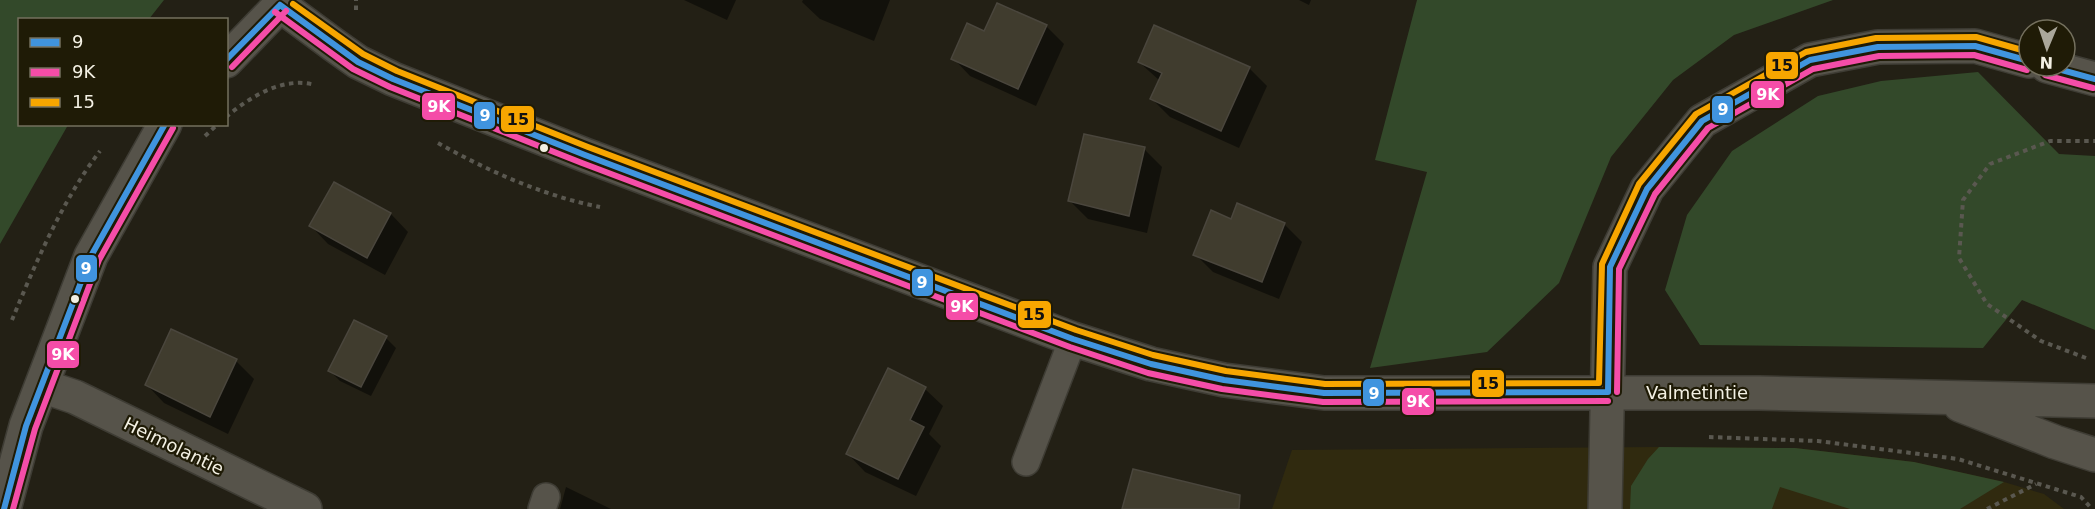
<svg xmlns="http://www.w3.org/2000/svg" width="2095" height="509" font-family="'DejaVu Sans',sans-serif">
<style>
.built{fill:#302a0f}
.green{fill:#33492a}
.shadow{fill:#0007}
.building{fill:#403c2e;stroke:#4a463d;stroke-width:1.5}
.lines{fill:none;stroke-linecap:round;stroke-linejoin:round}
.service-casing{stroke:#3e3c34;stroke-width:30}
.minor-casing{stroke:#3e3c34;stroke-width:36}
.tertiary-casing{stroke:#3e3c34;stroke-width:36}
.path{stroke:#5a5850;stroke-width:4;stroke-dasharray:4.5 4.5;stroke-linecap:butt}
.service{stroke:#56534a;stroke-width:27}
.minor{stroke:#56534a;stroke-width:33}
.tertiary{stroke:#56534a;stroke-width:33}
.bus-1-casing{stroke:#1f1b06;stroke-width:10}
.bus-2-casing{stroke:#1f1b06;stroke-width:10}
.bus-3-casing{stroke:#1f1b06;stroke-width:10}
.bus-1{stroke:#4094de;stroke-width:6}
.bus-2{stroke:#f54da8;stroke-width:6}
.bus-3{stroke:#f7a600;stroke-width:6}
.bus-dot{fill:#f3f0e3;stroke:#1f1b06;stroke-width:2}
.labels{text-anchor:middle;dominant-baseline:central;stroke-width:4.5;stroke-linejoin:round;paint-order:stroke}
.street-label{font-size:18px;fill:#f3f0e3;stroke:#1f1b06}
.line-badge{stroke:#1f1b06;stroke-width:2}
.badge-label{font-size:16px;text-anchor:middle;font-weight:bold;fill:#fff}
.pale-badge-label{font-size:16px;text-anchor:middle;font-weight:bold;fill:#111}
</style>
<rect width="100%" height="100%" fill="#232015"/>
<path class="built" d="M 1659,447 L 1795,448 L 1914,462 L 2004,482 L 2044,494 L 2064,509 L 1272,509 L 1292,450 Z"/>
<path class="green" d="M 0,0 L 164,0 L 149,19 L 20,20 L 20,124 L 68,125 L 0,244 Z
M 1417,0 L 1833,0 L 1734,35 L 1673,80 L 1611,157 L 1559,283 L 1487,352 L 1370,368 L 1427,172 L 1375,160 Z
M 1978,72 L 2059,154 L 2095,156 L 2095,330 L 2022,300 L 1983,348 L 1700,345 L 1665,290 L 1687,215 L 1732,151 L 1818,96 L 1881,81 Z
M 1659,447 L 1795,448 L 1914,462 L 2004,482 L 1960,509 L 1850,509 L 1780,487 L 1772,509 L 1630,509 L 1631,486 L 1648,459 Z"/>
<path class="shadow" d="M 684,0 L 736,0 L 727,20 Z
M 803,0 L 890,0 L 874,41 L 820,19 L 802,2 Z
M 1299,0 L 1311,0 L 1309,5 Z
M 998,5 L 1046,26 L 1064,44 L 1036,106 L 970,76 L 953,58 L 985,33 Z
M 1139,62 L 1249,68 L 1267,86 L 1239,148 L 1170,117 L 1152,99 L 1160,81 Z
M 1144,149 L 1162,167 L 1147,233 L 1088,219 L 1070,201 Z
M 334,184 L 391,214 L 408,232 L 385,275 L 328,244 L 311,226 Z
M 1232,221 L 1284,224 L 1302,242 L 1279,299 L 1213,272 L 1195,254 Z
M 355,322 L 386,338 L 396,348 L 371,396 L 340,381 L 330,371 Z
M 172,331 L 236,361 L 254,379 L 228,434 L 164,403 L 147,385 Z
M 888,370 L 925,389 L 943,406 L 929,434 L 941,446 L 916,496 L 865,472 L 848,454 Z
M 566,487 L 611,509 L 560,509 Z"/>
<path class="building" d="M 997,3 L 1047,25 L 1018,89 L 951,59 L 967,23 L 984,31 Z
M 1154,25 L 1250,67 L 1221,131 L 1150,99 L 1162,73 L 1138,62 Z
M 1084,134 L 1145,147 L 1129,216 L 1068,201 Z
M 334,182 L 391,213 L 367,258 L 309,226 Z
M 1237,203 L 1285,223 L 1262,282 L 1193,255 L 1211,210 L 1231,219 Z
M 354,320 L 387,336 L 361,387 L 328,371 Z
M 171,329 L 237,359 L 210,417 L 145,385 Z
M 888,368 L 926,387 L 910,420 L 924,427 L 898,479 L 846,454 Z
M 1133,469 L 1240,495 L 1239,509 L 1122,509 Z"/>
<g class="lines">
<g class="service-casing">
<path id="service" d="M 1026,462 L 1073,339
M 542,509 L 546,497"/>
</g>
<g class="minor-casing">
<path id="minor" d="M 280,5 L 334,45 L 358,62 L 393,79 L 585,155 L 1073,339 L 1151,364 L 1224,380 L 1324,393 L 1759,393 L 2095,401
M 2047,66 L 2095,79
M 42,386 L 75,397 L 305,509
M 1960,405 L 2055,442 L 2095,455
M 1605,509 L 1610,267 L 1647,189 L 1702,121 L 1810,60 L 1878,47 L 1975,46 L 2029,61"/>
</g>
<g class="tertiary-casing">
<path id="tertiary" d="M 226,61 L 285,0
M 4,509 L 26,426 L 91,256 L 165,124"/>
</g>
<path class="path" d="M 356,10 L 356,0
M 226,117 C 250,97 283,76 315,85
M 205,136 L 218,124
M 438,143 C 488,171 544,196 600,207
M 12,320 C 35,264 63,199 100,151
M 2086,358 L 2041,341 L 1987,304 L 1959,258 L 1963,200 L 1990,164 L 2050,141 L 2095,141
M 1709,437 L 1818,441 L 1958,459 L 2081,497 L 2092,509
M 1987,509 L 2036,484"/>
<use href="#service" class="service"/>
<use href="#minor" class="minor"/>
<use href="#tertiary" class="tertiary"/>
<g class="bus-1-casing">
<path id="bus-1" d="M 280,5 L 358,62 L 393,79 L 585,155 L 1073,339 L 1151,364 L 1224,380 L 1324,393 L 1608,392
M 226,60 L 280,5
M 2047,66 L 2095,79
M 1608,392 L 1610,267 L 1647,189 L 1702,121 L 1810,60 L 1878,47 L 1975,46 L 2029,61
M 4,509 L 26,426 L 91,256 L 165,124"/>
</g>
<g class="bus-2-casing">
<path id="bus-2" d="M 275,12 L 353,69 L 390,87 L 582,163 L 1070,347 L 1148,373 L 1222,389 L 1323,402 L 1608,401
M 232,67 L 286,11
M 2045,75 L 2093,88
M 1617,392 L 1619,269 L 1655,194 L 1708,128 L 1813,69 L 1879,56 L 1974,55 L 2027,70
M 13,509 L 35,429 L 99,260 L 173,128"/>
</g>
<g class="bus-3-casing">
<path id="bus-3" d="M 293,4 L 363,54 L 397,71 L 588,147 L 1076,330 L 1153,355 L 1226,371 L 1325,384 L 1599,383 L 1602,264 L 1639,184 L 1696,114 L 1806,52 L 1876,38 L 1976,37 L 2029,52"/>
</g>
<use href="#bus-1" class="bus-1"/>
<use href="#bus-2" class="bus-2"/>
<use href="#bus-3" class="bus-3"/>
</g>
<g class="bus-dot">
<circle cx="544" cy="148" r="5"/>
<circle cx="75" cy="299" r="5"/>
</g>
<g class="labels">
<g class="street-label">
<text x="1697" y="392">Valmetintie</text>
<text transform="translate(174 446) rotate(26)">Heimolantie</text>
</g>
</g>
<g class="line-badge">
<rect x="1765" y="51" width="34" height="29" rx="6" fill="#f7a600"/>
<rect x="1750" y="80" width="35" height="29" rx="6" fill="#f54da8"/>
<rect x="421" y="92" width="35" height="29" rx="6" fill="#f54da8"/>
<rect x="1711" y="95" width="23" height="29" rx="6" fill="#4094de"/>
<rect x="473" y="101" width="23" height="29" rx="6" fill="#4094de"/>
<rect x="500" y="105" width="35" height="28" rx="6" fill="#f7a600"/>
<rect x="75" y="254" width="23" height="29" rx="6" fill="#4094de"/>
<rect x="911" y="268" width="23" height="29" rx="6" fill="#4094de"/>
<rect x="945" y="292" width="34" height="29" rx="6" fill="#f54da8"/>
<rect x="1017" y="300" width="35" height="29" rx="6" fill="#f7a600"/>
<rect x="46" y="340" width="34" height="29" rx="6" fill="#f54da8"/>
<rect x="1471" y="369" width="34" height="29" rx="6" fill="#f7a600"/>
<rect x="1362" y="378" width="23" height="29" rx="6" fill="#4094de"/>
<rect x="1401" y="387" width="34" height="29" rx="6" fill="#f54da8"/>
</g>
<g class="badge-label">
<text x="1768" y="100">9K</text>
<text x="439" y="112">9K</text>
<text x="1723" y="115">9</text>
<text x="485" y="121">9</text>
<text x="86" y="274">9</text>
<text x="922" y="288">9</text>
<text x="962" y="312">9K</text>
<text x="63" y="360">9K</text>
<text x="1374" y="399">9</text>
<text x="1418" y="407">9K</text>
</g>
<g class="pale-badge-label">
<text x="1782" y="71">15</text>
<text x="518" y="125">15</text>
<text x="1034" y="320">15</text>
<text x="1488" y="389">15</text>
</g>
<rect x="18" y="18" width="210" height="108" fill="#1f1b06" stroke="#74705e" stroke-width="1.5"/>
<rect x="30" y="38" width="30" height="9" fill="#4094de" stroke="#74705e" stroke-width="1.5"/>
<text x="72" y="48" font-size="18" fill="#f3f0e3">9</text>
<rect x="30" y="68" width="30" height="9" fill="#f54da8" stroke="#74705e" stroke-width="1.5"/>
<text x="72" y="78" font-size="18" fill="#f3f0e3">9K</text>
<rect x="30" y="98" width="30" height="9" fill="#f7a600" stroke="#74705e" stroke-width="1.5"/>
<text x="72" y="108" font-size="18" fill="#f3f0e3">15</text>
<g transform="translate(2047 48) rotate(182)"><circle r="28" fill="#1f1b06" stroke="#74705e" stroke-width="1.5"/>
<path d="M0-4.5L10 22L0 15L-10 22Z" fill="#aaa79b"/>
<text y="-9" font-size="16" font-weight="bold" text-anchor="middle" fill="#f3f0e3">N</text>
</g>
</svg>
